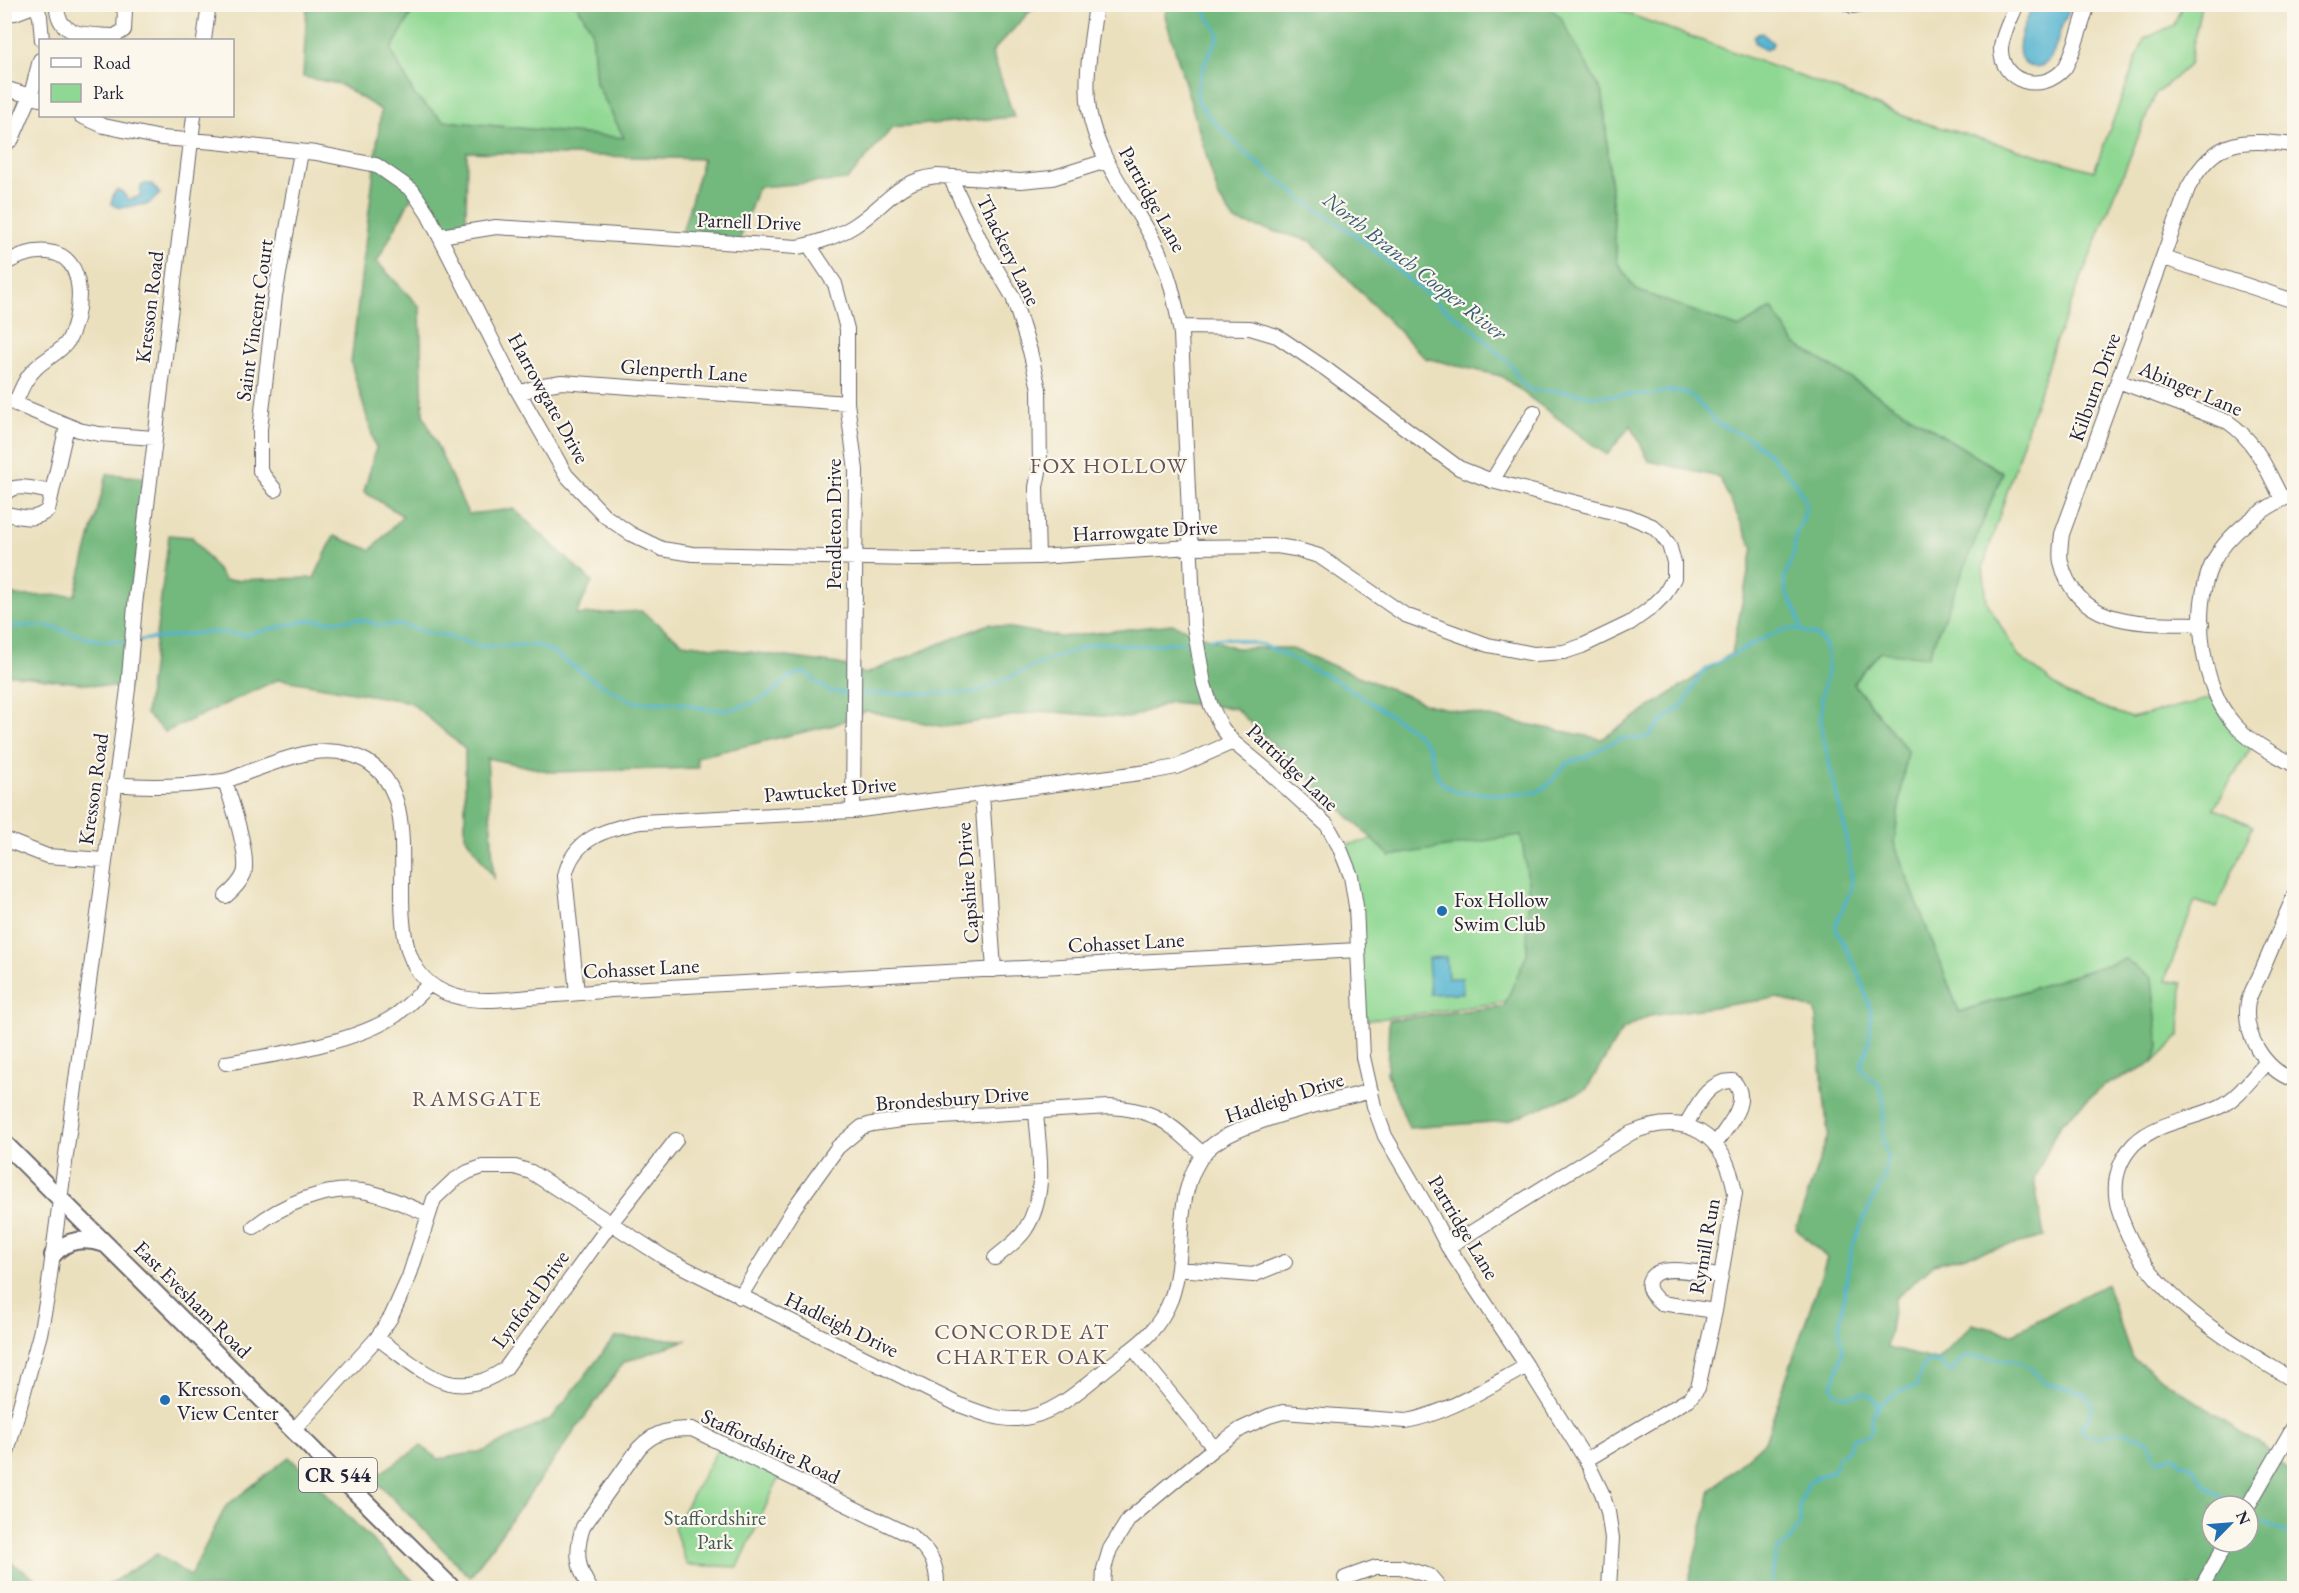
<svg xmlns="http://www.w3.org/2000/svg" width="2299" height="1593" font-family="'EB Garamond',serif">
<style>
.green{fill:#8fd893;stroke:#587d67;stroke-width:1.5}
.forest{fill:#73b87d;stroke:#4a6d5c;stroke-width:1.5;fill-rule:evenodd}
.water{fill:#52b4d0;stroke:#3a6b86;stroke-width:1.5}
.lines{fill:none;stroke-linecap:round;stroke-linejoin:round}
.stream{stroke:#52b4d0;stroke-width:3}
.minor-casing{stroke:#686469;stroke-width:16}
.major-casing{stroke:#686469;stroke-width:20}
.minor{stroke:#fff;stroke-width:14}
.major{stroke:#fff;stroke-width:16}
.poi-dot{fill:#1f6fb2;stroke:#fbf7ec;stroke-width:2}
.labels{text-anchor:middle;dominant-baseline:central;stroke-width:4.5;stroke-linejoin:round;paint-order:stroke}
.shield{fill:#fbf7ec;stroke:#636270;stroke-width:1.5}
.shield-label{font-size:20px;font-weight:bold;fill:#22223b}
.street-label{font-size:21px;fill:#22223b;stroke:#fbf7ec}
.poi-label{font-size:21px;fill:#22223b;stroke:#fbf7ec;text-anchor:start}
.park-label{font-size:21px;fill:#435955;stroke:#fbf7ec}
.water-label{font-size:22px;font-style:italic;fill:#355c77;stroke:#fbf7ec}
.neighbourhood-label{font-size:22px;letter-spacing:1.5px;fill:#665455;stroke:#fbf7ec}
</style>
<rect width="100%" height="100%" fill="#fbf7ec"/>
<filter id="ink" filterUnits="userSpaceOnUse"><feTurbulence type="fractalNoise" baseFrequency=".0167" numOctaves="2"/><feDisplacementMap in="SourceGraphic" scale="12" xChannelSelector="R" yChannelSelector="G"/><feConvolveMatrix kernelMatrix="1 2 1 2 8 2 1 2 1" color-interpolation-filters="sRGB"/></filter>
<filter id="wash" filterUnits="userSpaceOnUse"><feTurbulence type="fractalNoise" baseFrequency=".008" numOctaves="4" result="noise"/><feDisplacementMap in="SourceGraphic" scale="24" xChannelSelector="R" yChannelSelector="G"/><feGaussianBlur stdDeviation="1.35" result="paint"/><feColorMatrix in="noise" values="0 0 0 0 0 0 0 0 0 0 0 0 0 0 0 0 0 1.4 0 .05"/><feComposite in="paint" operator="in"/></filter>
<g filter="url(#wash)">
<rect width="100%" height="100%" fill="#ebe0be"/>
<path class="green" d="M 416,5 L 577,5 L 592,30 L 596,83 L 625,138 L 444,121 L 415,96 L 391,50 Z
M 1544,5 L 1604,5 L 1821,84 L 1914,120 L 2094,171 L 2144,39 L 2174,25 L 2182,5 L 2201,5 L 2189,65 L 2155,95 L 2053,348 L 1983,567 L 1987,602 L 2018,656 L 2067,694 L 2131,718 L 2216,697 L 2254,743 L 2214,808 L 2253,826 L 2216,908 L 2195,901 L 2165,980 L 2182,983 L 2180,1036 L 2153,1063 L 2159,1046 L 2125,959 L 1959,1012 L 1894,843 L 1907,750 L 1853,683 L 1880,652 L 2003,473 L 1795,344 L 1772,308 L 1739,328 L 1636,290 L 1617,262 L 1603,94 Z
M 1528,812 L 1529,999 L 1362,1021 L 1358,950 L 1339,846 Z
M 721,1443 L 781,1473 L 738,1567 L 687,1565 L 674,1528 Z"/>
<path class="forest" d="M 1035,4 L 1034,7 L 992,52 L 1014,117 L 893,127 L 847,180 L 758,187 L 738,245 L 680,240 L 703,159 L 467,152 L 466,227 L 435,225 L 414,192 L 377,262 L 420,307 L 423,414 L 468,514 L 514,509 L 592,582 L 576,615 L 641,611 L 683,643 L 839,664 L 865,674 L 989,624 L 1061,637 L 1172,624 L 1235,648 L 1290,648 L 1429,705 L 1602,739 L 1732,653 L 1753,548 L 1719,477 L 1649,461 L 1631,425 L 1607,455 L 1501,376 L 1425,358 L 1311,241 L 1235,221 L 1219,198 L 1165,16 L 1167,4 L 1544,5 L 1559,15 L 1603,94 L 1617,262 L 1636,290 L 1739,328 L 1772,308 L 1795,344 L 2003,473 L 1928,657 L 1880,652 L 1853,683 L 1907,750 L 1894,843 L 1959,1012 L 2125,959 L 2152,978 L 2159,1047 L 2153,1063 L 2102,1087 L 2060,1124 L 2034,1179 L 2044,1237 L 1934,1264 L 1895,1299 L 1887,1348 L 1937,1360 L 1973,1324 L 2012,1334 L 2106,1284 L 2132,1358 L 2267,1449 L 2294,1478 L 2294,1588 L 1687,1588 L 1711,1490 L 1765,1441 L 1827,1258 L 1796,1229 L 1828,1135 L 1815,1010 L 1777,998 L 1649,1016 L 1622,1030 L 1586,1090 L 1507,1121 L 1409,1128 L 1387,1073 L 1389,1020 L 1504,1006 L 1527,954 L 1528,881 L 1521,835 L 1390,856 L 1235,708 L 1170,702 L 1128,718 L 1041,711 L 944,727 L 866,711 L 834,725 L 697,757 L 698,768 L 552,772 L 487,758 L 494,878 L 465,836 L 465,749 L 410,702 L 279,679 L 165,732 L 146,714 L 169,535 L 192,537 L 225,580 L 314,578 L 334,536 L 371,550 L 403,516 L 364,492 L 376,448 L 351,363 L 381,110 L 339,84 L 303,77 L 307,5 L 416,5 L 391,50 L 415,96 L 444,121 L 624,138 L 596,83 L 592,30 L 577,5 ZM 2212,1506 L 2248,1506 L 2248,1542 L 2212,1542 Z
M 107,474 L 150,478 L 128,689 L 5,674 L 4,591 L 17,596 L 75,595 Z
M 615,1337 L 687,1340 L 624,1362 L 470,1577 L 363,1468 L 382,1472 L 421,1446 L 439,1459 L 484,1451 L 552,1418 Z
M 289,1457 L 420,1588 L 103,1588 L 157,1554 L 190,1576 L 226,1506 Z
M 12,1526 L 10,1562 L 50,1588 L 5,1588 L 5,1543 L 9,1527 Z"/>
<path class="water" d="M 2034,4 L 2072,5 C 2069,12 2065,19 2062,26 C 2057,38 2056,56 2045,64 C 2040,67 2032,68 2027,65 C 2009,54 2027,18 2034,4 Z
M 1762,33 L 1773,43 L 1771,48 L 1765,50 L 1755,42 L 1754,37 L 1757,34 Z
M 145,184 L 152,184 L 160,194 L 147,205 C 134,202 124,213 111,204 L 114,193 L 117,190 L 121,191 L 129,200 L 140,196 L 141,186 Z
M 1446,957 L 1448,978 L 1462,978 L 1463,993 L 1430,994 L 1428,958 Z"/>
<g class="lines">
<path class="stream" d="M 1201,4 C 1204,16 1215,23 1219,35 L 1206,60 L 1197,89 L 1198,101 L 1212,120 L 1248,155 L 1303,200 L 1358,237 L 1442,307 L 1471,327 L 1511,365 L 1518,377 L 1527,388 L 1538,391 L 1563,391 L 1592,396 L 1652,394 L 1669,391 L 1685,392 L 1693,397 L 1718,424 L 1749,438 L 1772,457 L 1795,482 L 1806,502 L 1804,517 L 1796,533 L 1794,553 L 1784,578 L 1786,592 L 1797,612 L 1801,630
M 4,626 L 49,626 L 94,640 L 123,642
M 1208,639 L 1227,638 L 1264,645 L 1337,681 L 1410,728 L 1425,742 L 1430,751 L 1437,776 L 1443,784 L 1457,792 L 1469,793 L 1508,795 L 1537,792 L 1547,786 L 1567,763 L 1589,756 L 1608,744 L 1622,738 L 1638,739 L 1648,737 L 1659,724 L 1684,704 L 1700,675 L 1707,668 L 1766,637 L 1786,629 L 1796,629 L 1815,635 L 1821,639 L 1827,651 L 1828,668 L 1822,696 L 1821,728 L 1845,830 L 1852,879 L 1850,892 L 1837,921 L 1836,929 L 1859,974 L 1871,1011 L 1869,1043 L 1861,1066 L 1864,1073 L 1878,1084 L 1882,1091 L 1884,1103 L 1883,1141 L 1887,1155 L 1887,1166 L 1882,1183 L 1865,1216 L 1851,1250 L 1839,1330 L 1843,1352 L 1832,1386 C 1838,1403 1854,1392 1867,1394 L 1875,1400 L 1878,1409
M 140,640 L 210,632 L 245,635 L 310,620 L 332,621 L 359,619 L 379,625 L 402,625 L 425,632 L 447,636 L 481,647 L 534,645 L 549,650 L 598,683 L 634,702 L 679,703 L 707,709 L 730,710 L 753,703 L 767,696 L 791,676 L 804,672 L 829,691 L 849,694
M 859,694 L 970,693 L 984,689 L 1050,659 L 1093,644 L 1106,643 L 1136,646 L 1183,642
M 2264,1522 L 2294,1537
M 1770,1588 L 1776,1552 L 1790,1540 L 1800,1524 L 1800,1504 L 1805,1488 L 1813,1479 L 1832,1471 L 1836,1466 L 1837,1459 L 1847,1450 L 1852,1440 L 1867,1435 L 1872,1431 C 1872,1427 1871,1421 1873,1416 C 1877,1400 1903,1389 1917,1386 C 1919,1377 1922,1357 1937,1362 C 1941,1363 1946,1369 1950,1371 C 1957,1369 1957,1362 1964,1358 C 1971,1354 2013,1361 2023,1363 C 2034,1368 2038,1379 2048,1384 C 2059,1388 2099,1390 2091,1411 C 2089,1417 2084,1422 2081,1428 L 2084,1433 C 2103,1442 2099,1435 2115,1432 C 2126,1430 2143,1438 2151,1445 L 2155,1458 L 2160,1460 L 2174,1455 L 2181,1463 L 2193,1467 C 2208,1491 2208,1489 2233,1503"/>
</g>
</g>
<g filter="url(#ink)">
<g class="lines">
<g class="minor-casing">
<path id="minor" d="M 35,4 L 40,16 L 42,40
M 61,4 L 57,9 C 60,39 91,34 115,36 L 124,30 L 125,10 L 119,4
M 1096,4 C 1092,39 1084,76 1089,110 C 1097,158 1130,196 1152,238 C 1169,269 1175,299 1181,334 L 1194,626 L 1204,684 L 1211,706 L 1222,728 L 1233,742 L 1268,771 L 1327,825 L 1339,846 L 1351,876 L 1356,906 L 1363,1057 L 1374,1106 L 1385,1136 L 1432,1216 L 1448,1247 L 1527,1366 L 1586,1460 L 1602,1493 L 1608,1512 L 1612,1538 L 1609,1588
M 1848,4 L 1853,6 L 1863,4
M 2017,4 C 2012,17 2002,34 2001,48 C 2000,83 2042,94 2064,69 C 2072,59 2083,19 2088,4
M 4,14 L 15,13 L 36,5
M 204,40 L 209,4
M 4,88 L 40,99
M 81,116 L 104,126 L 161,138 L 215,142 L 316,153 L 376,165 L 412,190 L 428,214 L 519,393 L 566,475 L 605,516 L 631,534 L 662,549 L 693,554 L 914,559 L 1038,557 L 1191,547 L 1277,546 L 1295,549 L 1319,556 L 1405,615 L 1488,645 L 1534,654 L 1564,652 L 1582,646 L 1630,623 L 1651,608 L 1665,594 L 1674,578 L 1674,562 L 1669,545 L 1661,534 L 1652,526 L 1628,516 L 1492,481 L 1459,468 L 1326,369 L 1277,336 L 1250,328 L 1180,327
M 4,145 L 12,139 L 31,95 L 40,60
M 950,177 L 983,246 L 1013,297 L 1030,351 L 1039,389 L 1040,466 L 1036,487 L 1038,557
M 440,236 L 496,227 L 797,247 C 815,244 838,236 854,226 C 886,206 895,181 937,176 L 1021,181 L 1052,178 L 1106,161
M 809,245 L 835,284 L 847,329 L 847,403 L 856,470 L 853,811
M 2164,258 L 2294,301
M 4,264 C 18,256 32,250 48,252 C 89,256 82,315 68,341 C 61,352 45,359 36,368 C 25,378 21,390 15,404
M 2118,381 L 2228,422 C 2256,441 2267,470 2282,499
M 519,393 L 543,385 L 562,382 L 847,403
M 4,399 L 79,430 L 99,434 L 154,438
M 1492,481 L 1534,412
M 275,490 L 260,471 L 260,429 L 275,296 L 301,152
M 52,492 L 67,426
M 2294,494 C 2264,507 2227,533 2212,564 C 2191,609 2201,687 2234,724 C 2251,743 2273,753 2294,765
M 4,495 C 14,481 37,490 52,492 L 48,510 C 33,522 24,517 6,514 L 4,511
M 2202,624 C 2148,623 2077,630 2061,562 C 2059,554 2061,543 2062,534 L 2188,188 C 2215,137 2243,139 2294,145
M 225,781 C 231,800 250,856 244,874 C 240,883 233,890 226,896
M 114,784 C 150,788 187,786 223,781 C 231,780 240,775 248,772 C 285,759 328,739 366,761 C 447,808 349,974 462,998 C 484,1002 508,999 530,997 C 557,995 584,993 611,990 L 1358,950
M 982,794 L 994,970
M 4,839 L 47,856 L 104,860
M 2294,896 C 2283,922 2272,947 2261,973 C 2257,982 2250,993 2248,1002 C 2242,1034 2265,1070 2294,1080
M 577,993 L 565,876 C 573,838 606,829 641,822 L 853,811 L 1155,771 L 1176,767 L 1233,742
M 2267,1062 C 2253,1076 2239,1097 2221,1106 C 2193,1120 2158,1121 2134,1144 C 2116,1163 2112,1187 2119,1211 C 2144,1295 2226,1338 2294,1381
M 226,1063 C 274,1055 356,1043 396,1015 C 408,1006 419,994 430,984
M 1685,1126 C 1697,1107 1707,1080 1733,1081 C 1753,1101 1726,1127 1715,1145
M 254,1227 C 281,1205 326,1186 362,1191 C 384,1194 407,1206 428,1214
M 1448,1247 L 1631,1133 C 1687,1109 1726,1135 1735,1193 L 1715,1311 L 1698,1388 L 1689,1399 L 1586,1460
M 995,1258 C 1004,1250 1018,1241 1025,1230 C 1048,1195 1039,1152 1036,1113
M 1178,1269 L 1253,1275 L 1285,1262
M 740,1297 L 794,1208 L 838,1147 L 862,1127 L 872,1124 L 909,1119 L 1109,1107 C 1159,1110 1168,1123 1204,1155
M 1715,1311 L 1661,1303 C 1654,1297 1645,1289 1650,1279 C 1659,1262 1703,1274 1720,1276
M 377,1338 C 422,1369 451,1406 505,1369 L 611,1223 L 676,1140
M 1133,1348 L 1214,1448
M 293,1431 L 377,1338 L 391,1317 L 409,1277 L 434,1199 L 453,1181 L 468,1172 L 482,1167 L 515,1167 L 531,1172 L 665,1258 L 957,1404 C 976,1411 996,1420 1018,1419 C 1055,1416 1083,1387 1111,1365 C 1123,1355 1138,1346 1149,1334 C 1158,1324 1166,1312 1171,1299 C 1188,1251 1171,1193 1206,1151 C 1232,1122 1331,1102 1371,1091
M 4,1463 L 40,1334 L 47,1298 L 128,689 L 135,605 L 194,116
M 2248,1506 L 2294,1426
M 1345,1578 L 1376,1567 L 1400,1567 L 1430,1576 L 1440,1588
M 590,1588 C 577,1568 575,1551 583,1527 L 639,1448 C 655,1431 670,1429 692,1429 L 911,1536 C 930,1551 938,1564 937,1588
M 1103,1588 L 1104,1569 L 1110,1549 L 1129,1519 L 1214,1448 L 1241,1429 L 1269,1416 L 1283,1412 L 1406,1421 C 1449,1413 1489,1386 1527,1366
M 2201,1588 L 2227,1542"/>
</g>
<g class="major-casing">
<path id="major" d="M 4,1143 L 452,1588
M 53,1255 C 67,1238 85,1238 105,1244"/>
</g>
<use href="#minor" class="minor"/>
<use href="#major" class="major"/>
</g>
</g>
<g class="poi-dot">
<circle cx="1442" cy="911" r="6"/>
<circle cx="165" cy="1400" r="6"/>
</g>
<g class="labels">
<rect class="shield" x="299" y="1458" width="78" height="34" rx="4.5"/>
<g class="shield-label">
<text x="338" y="1475">CR 544</text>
</g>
<g class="street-label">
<text transform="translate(1153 199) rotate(61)">Partridge Lane</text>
<text transform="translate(749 221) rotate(2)">Parnell Drive</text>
<text transform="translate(1009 250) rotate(64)">Thackery Lane</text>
<text transform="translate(149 307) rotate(-83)">Kresson Road</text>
<text transform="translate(254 320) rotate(-82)">Saint Vincent Court</text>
<text transform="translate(684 370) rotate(4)">Glenperth Lane</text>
<text transform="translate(2094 387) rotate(-70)">Kilburn Drive</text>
<text transform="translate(2191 388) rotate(23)">Abinger Lane</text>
<text transform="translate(549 398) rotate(61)">Harrowgate Drive</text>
<text transform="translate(833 524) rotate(-90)">Pendleton Drive</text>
<text transform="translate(1145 530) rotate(-3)">Harrowgate Drive</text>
<text transform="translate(1293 767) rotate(43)">Partridge Lane</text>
<text transform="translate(93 789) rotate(-82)">Kresson Road</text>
<text transform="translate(830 789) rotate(-5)">Pawtucket Drive</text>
<text transform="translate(967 883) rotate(-94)">Capshire Drive</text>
<text transform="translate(1126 942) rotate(-3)">Cohasset Lane</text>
<text transform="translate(641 968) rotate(-3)">Cohasset Lane</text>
<text transform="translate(1284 1097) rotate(-18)">Hadleigh Drive</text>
<text transform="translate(952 1098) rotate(-4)">Brondesbury Drive</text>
<text transform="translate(1464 1227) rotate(59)">Partridge Lane</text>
<text transform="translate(1704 1246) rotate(-80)">Rymill Run</text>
<text transform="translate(193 1299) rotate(45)">East Evesham Road</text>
<text transform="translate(530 1299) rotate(-54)">Lynford Drive</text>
<text transform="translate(842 1324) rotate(26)">Hadleigh Drive</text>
<text transform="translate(771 1446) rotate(25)">Staffordshire Road</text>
</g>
<g class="poi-label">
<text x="1454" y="899">Fox Hollow<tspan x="1454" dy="24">Swim Club</tspan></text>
<text x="177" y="1388">Kresson<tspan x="177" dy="24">View Center</tspan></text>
</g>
<g class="park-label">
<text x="715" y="1517">Staffordshire<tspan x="715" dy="24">Park</tspan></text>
</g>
<g class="water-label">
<text transform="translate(1415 266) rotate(38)">North Branch Cooper River</text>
</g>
<g class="neighbourhood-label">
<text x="1109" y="465">FOX HOLLOW</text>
<text x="477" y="1098">RAMSGATE</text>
<text x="1022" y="1331">CONCORDE AT<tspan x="1022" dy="25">CHARTER OAK</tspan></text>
</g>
</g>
<rect width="2299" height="1593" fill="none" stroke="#fbf7ec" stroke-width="24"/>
<rect x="39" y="39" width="195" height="78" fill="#fbf7ec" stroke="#a4a2a5" stroke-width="1.5"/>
<rect x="51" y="58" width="30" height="9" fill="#ffffff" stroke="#a4a2a5" stroke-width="1.5"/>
<text x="93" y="69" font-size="18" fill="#22223b">Road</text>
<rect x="51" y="84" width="30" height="18" fill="#8fd893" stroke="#a4a2a5" stroke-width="1.5"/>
<text x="93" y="99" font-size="18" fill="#22223b">Park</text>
<g transform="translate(2230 1524) rotate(65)"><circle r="28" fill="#fbf7ec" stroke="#a4a2a5" stroke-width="1.5"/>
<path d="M0-4.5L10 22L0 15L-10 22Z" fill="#1f6fb2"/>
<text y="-9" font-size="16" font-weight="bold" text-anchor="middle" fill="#22223b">N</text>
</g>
</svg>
